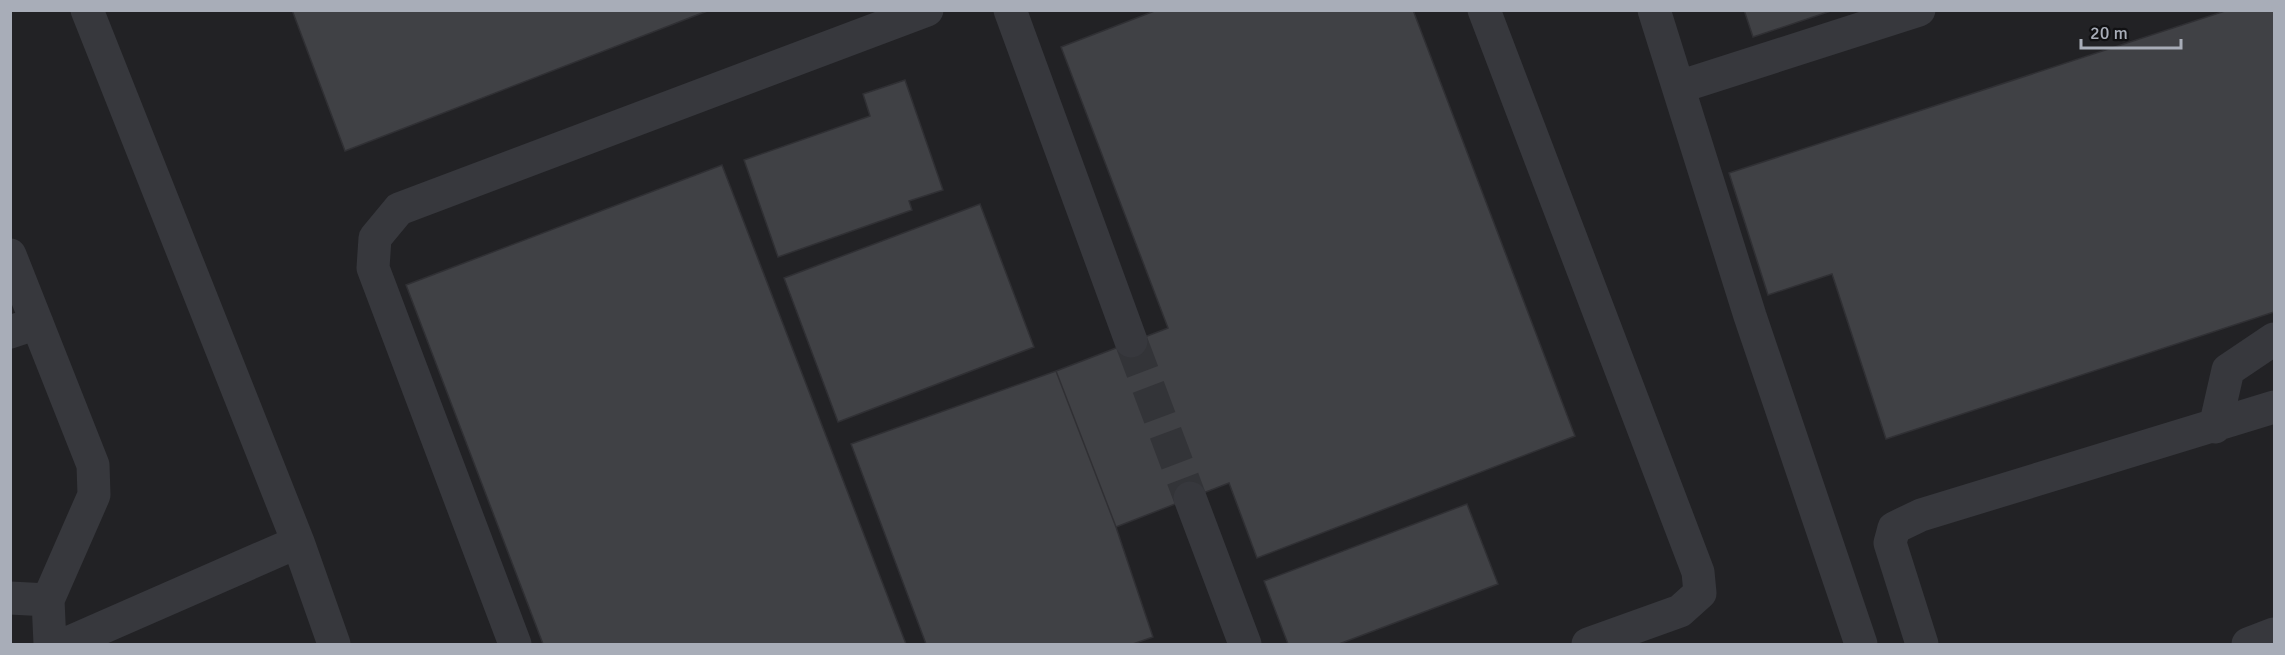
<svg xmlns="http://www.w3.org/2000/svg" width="2285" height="655" font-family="Signika,sans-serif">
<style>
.built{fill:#222225}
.building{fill:#404145;stroke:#303034;stroke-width:1.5}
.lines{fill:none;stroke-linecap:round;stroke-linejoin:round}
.minor-tunnel{stroke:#333438;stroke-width:33;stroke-dasharray:33 16;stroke-linecap:butt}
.minor{stroke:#37383d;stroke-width:33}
</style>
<rect width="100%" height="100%" fill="#161618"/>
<path class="built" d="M 10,11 L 2274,11 L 2274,644 L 11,644 Z"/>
<path class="building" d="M 292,10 L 710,10 L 345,151 Z
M 1157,10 L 1413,10 L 1575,436 L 1257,558 L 1229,483 L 1116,527 L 1056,371 L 1168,328 L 1061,47 Z
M 1744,10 L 1834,10 L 1753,37 Z
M 2228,10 L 2274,10 L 2274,312 L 1886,439 L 1832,274 L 1768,295 L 1729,173 Z
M 905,80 L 943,190 L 909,201 L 912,210 L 778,257 L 744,160 L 870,116 L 863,94 Z
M 722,165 L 906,644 L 543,644 L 406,285 Z
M 980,204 L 1034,347 L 838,422 L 784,278 Z
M 1056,371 L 1116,527 L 1153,637 L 1133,644 L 926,644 L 851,444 Z
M 1467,504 L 1498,584 L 1339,644 L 1288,644 L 1264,581 Z"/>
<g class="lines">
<path class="minor-tunnel" d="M 1131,341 L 1190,498"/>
<path class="minor" d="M 87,10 L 298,542 L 334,644
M 1010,10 L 1131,341
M 1484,10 L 1698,572 L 1700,593 L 1680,611 L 1588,644
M 1654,10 L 1750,316 L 1861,644
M 1679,87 L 1919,10
M 10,255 L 93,465 L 94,495 L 48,600 L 50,644
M 10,332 L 37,323
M 2215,427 L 2228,370 L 2274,339
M 1190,498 L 1245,644
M 10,598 L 48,600
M 65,644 L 298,542
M 515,644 L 373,268 L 375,238 L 399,209 L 927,10
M 1922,644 L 1890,543 L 1894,528 L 1921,515 L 2274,407
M 2248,644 L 2274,634"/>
</g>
<rect width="2285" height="655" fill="none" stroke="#a8adb8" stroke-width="24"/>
<path d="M2081 39v9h100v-9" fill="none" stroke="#a8adb8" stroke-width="3"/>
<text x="2090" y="39" font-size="18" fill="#a8adb8" stroke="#111113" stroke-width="4.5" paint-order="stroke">20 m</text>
</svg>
